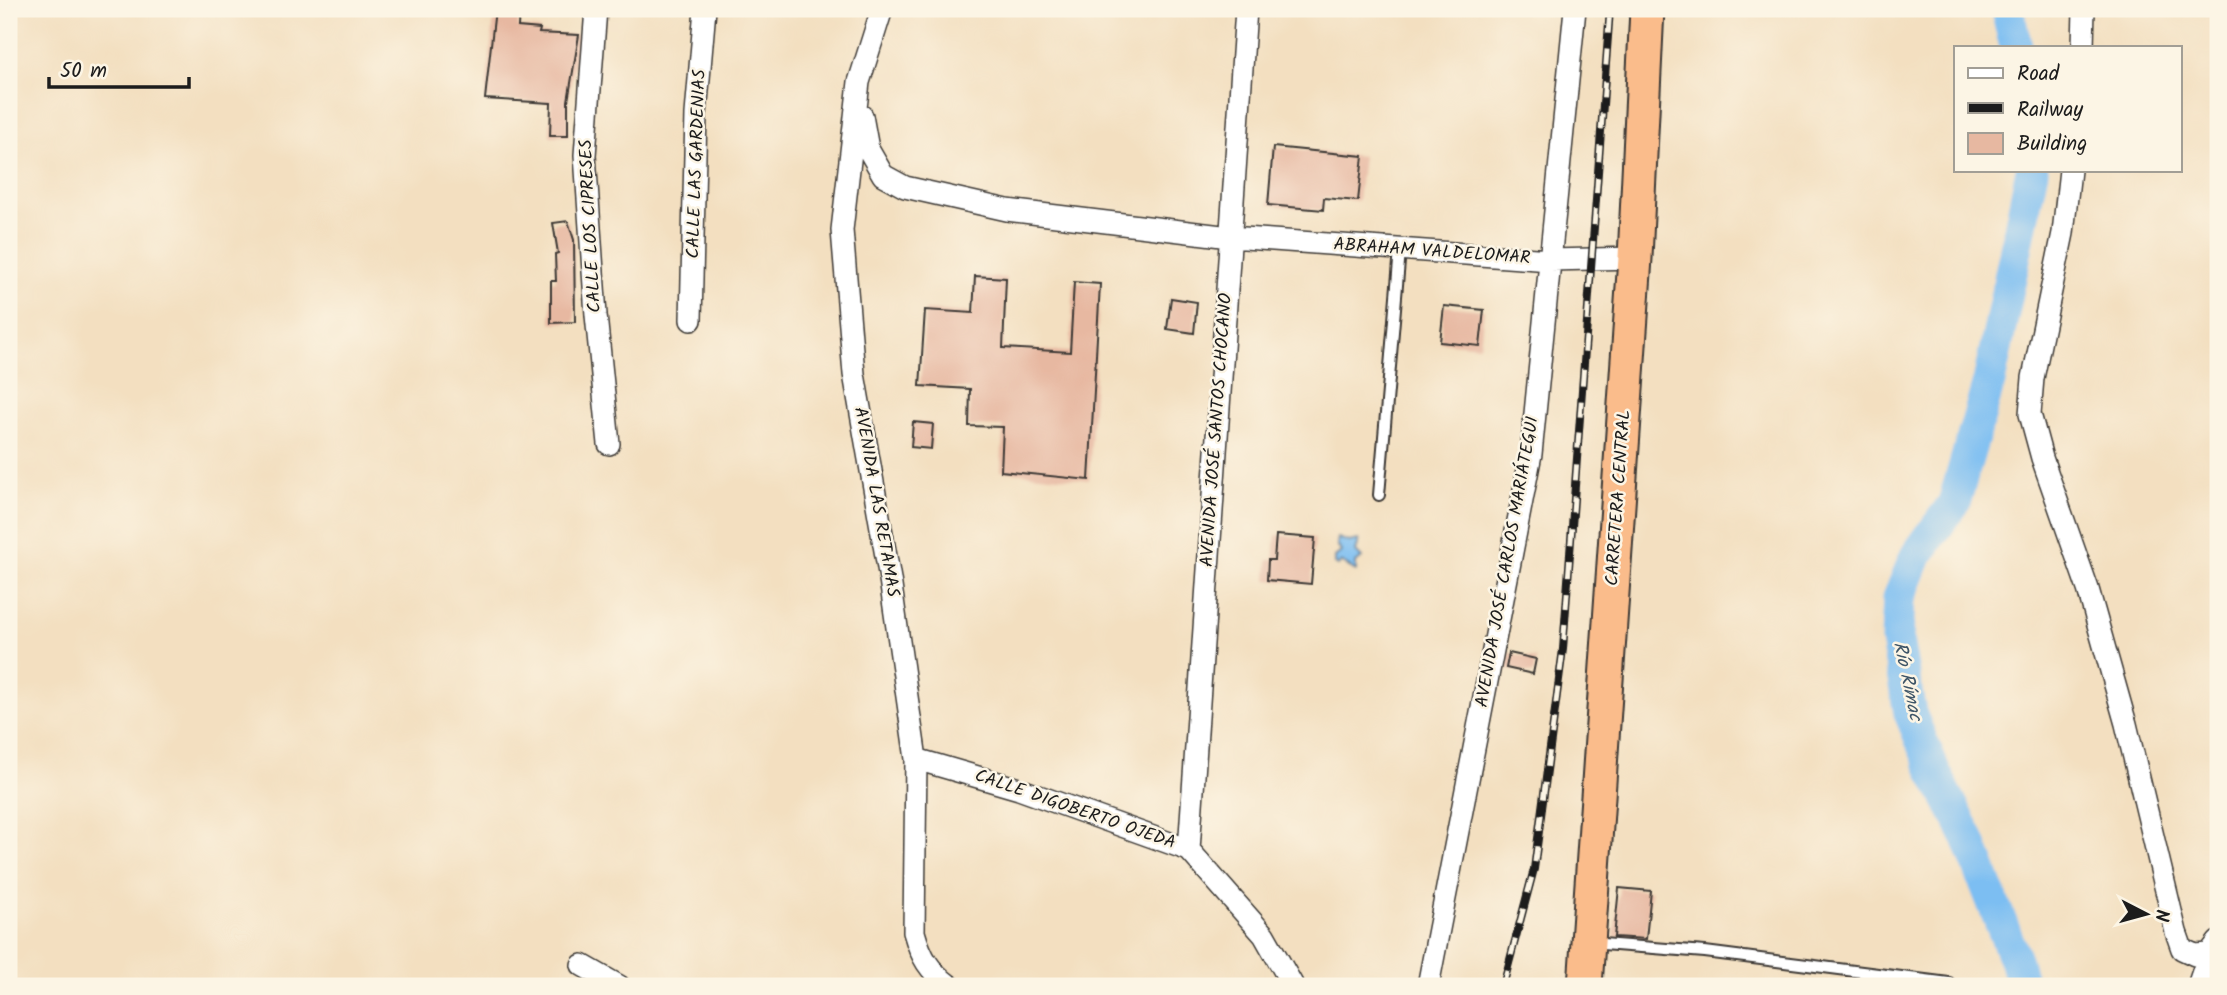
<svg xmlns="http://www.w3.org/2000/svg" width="2227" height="995" font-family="Kalam,sans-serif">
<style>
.water{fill:#7cbef2;stroke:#4c6d87;stroke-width:2}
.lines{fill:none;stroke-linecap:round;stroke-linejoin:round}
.river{stroke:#7cbef2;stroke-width:33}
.building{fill:#e7b8a1}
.service-casing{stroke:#3c3935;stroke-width:14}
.minor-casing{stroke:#3c3935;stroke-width:24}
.trunk-casing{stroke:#3c3935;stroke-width:37}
.service{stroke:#fff;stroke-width:10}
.minor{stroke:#fff;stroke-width:21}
.trunk{stroke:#fabc8b;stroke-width:33}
.rail-casing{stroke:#1c1c1c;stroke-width:8}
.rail{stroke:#fcf5e5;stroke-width:5;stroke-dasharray:16;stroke-linecap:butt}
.labels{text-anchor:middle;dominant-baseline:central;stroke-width:5;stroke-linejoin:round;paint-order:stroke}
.street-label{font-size:18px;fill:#1c1c1c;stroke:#fcf5e5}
.water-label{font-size:19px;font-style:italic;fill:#3e5567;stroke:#fcf5e5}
</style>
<rect width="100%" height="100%" fill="#fcf5e5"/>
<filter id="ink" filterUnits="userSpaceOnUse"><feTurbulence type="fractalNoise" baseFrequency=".0143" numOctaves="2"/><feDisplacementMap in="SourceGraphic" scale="14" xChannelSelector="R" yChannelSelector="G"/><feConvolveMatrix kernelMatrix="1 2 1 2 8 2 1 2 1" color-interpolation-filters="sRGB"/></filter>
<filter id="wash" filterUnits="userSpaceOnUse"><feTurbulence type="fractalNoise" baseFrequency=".00686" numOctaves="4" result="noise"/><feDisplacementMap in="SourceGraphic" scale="28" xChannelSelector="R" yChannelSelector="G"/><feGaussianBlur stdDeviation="1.57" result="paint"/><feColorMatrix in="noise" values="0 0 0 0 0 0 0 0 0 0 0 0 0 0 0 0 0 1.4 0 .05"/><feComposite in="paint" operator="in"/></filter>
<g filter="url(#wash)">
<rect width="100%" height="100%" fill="#f3dfc0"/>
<path class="water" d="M 1338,538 L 1349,542 L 1359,540 L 1356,552 L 1362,558 L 1356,563 L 1356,571 L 1341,562 L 1338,566 L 1335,564 L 1335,557 L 1341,552 L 1337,544 Z"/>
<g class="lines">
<path class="river" d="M 2007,9 L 2016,47
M 2022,986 L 2016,962 L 1967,835 L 1934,771 L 1910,713 L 1897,640 L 1899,598 L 1916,556 L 1954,503 L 1989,382 L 2032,170"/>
</g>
<g id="blocks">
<path class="building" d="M 495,9 L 519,9 L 518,27 L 540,29 L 539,33 L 579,35 L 568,101 L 568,136 L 550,136 L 551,103 L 485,99 Z
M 1273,147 L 1363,156 L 1358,201 L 1324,198 L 1323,210 L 1268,205 Z
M 568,221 L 574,240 L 575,322 L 551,323 L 551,281 L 556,281 L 555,254 L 558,253 L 553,223 Z
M 975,276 L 1006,278 L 1003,348 L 1070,352 L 1074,282 L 1100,284 L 1089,480 L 1001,471 L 1003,427 L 969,426 L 970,389 L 920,386 L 925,310 L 973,313 Z
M 1171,298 L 1197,302 L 1194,333 L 1167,329 Z
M 1444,306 L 1484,310 L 1480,346 L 1440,342 Z
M 913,422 L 933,424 L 931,449 L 911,447 Z
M 1276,535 L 1315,538 L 1311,584 L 1267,580 L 1268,560 L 1274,560 Z
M 1509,653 L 1536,659 L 1533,674 L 1506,668 Z
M 1619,888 L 1651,891 L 1646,939 L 1614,937 Z"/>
</g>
</g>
<g filter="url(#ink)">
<use href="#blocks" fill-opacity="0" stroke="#3c3935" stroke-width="2"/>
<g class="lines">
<g class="service-casing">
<path id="service" d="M 1379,495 L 1400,250
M 1590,943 L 1705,952 L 1949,983"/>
</g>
<g class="minor-casing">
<path id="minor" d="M 596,9 L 585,155 L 596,315 L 609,444
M 882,9 L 859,82 L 842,230 L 854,374 L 890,579 L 916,759 L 914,932 C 921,957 929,971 950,986
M 2083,47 L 2084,9
M 862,116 L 868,149 L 883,175 L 905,187 L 1007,210 L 1230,237 L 1550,260 L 1635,258
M 2070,170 L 2063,233 L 2033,378 L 2030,414 L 2042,458 L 2088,589 L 2126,724 L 2176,932 L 2182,949 L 2195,955 L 2209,954 L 2218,942
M 691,320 L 696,114 L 705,9
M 916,759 L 1019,789 L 1189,850 L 1264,935 L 1293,986
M 1189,850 L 1246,9
M 582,965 L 619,986
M 1428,986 L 1531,454 L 1575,9
M 2198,986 L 2209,954"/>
</g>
<g class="trunk-casing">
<path id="trunk" d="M 1585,986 L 1635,258 L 1647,9"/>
</g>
<use href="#service" class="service"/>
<use href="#minor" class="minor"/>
<use href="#trunk" class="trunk"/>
<g class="rail-casing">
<path id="rail" d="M 1503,986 L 1534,869 L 1563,649 L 1610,9"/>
</g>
<use href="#rail" class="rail"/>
</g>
</g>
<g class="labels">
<g class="street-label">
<text transform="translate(697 164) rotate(-88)">CALLE LAS GARDENIAS</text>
<text transform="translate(591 226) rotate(-93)">CALLE LOS CIPRESES</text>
<text transform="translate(1432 252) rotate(4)">ABRAHAM VALDELOMAR</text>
<text transform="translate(1217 430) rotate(-86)">AVENIDA JOSÉ SANTOS CHOCANO</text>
<text transform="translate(1619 498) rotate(-86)">CARRETERA CENTRAL</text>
<text transform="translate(876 502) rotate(80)">AVENIDA LAS RETAMAS</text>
<text transform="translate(1508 562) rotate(-80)">AVENIDA JOSÉ CARLOS MARIÁTEGUI</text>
<text transform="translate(1075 810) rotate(19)">CALLE DIGOBERTO OJEDA</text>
</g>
<g class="water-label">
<text transform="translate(1907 681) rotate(78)">Río Rímac</text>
</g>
</g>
<rect width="2227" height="995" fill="none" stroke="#fcf5e5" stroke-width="35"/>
<rect x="1954" y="46" width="228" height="126" fill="#fcf5e5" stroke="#a29e95" stroke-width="2"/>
<rect x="1968" y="68" width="35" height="10" fill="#ffffff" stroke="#a29e95" stroke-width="2"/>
<text x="2017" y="80" font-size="21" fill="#1c1c1c">Road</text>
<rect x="1968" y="103" width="35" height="10" fill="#1c1c1c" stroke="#a29e95" stroke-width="2"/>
<text x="2017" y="116" font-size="21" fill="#1c1c1c">Railway</text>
<rect x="1968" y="133" width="35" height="21" fill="#e7b8a1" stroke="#a29e95" stroke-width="2"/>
<text x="2017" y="150" font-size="21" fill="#1c1c1c">Building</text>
<g transform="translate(2146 914) rotate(96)" stroke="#fcf5e5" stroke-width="5" paint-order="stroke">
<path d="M0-5L12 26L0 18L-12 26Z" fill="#1c1c1c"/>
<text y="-10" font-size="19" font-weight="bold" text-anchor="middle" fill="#1c1c1c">N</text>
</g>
<path d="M49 77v10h140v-10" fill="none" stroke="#1c1c1c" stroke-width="3.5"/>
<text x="60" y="77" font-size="21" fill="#1c1c1c" stroke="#fcf5e5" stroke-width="5" paint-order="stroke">50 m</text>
</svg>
